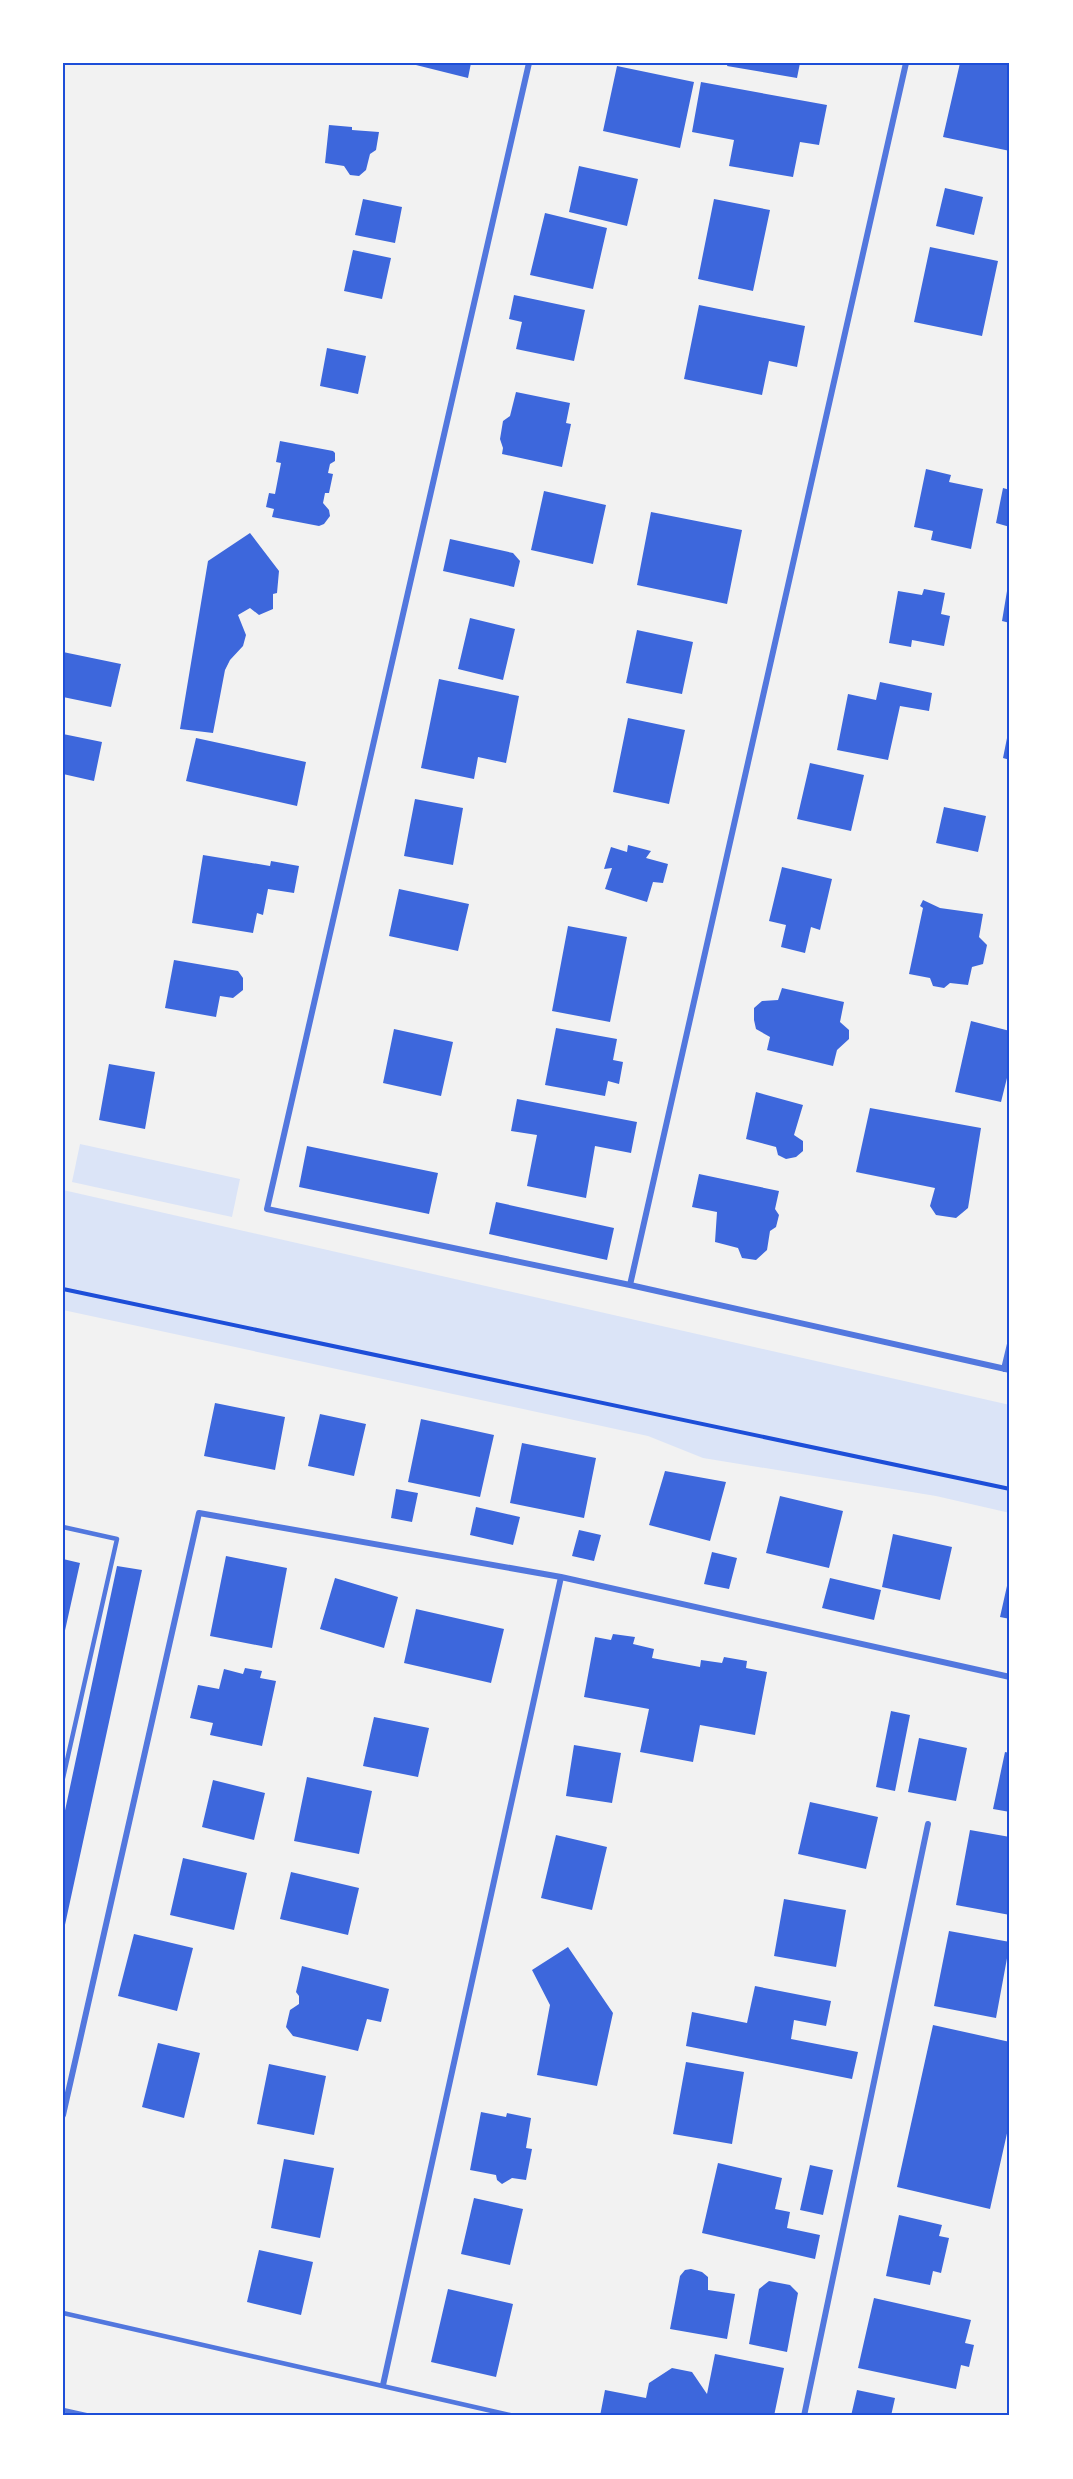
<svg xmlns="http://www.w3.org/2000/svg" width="1073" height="2479" font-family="'Work Sans',sans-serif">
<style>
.green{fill:#dbe4f7}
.building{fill:#3d67dc}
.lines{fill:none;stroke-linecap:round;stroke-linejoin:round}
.path{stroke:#1d4ed8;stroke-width:4}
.service{stroke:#5277de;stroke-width:4.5}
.minor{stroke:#5277de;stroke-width:6}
.neatline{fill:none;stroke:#1d4ed8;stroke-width:2}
</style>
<rect width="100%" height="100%" fill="#f2f2f2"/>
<path class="green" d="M 80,1144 L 240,1179 L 232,1217 L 72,1182 Z
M 63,1190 L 1010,1405 L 1010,1513 L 936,1496 L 703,1458 L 648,1436 L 63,1310 Z"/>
<path class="building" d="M 408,63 L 471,63 L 468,78 Z
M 728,63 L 800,63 L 797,78 L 727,66 Z
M 960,63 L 1010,63 L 1010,151 L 943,137 Z
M 617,66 L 694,82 L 680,148 L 603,131 Z
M 701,82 L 827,105 L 819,145 L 800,142 L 793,177 L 729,166 L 734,140 L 692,132 Z
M 329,125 L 352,127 L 352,130 L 379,132 L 376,150 L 370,154 L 366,170 L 359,176 L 350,175 L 344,166 L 325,163 Z
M 579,166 L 638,179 L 627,226 L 569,212 Z
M 945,188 L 983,197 L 974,235 L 936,226 Z
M 363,199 L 402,207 L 395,243 L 355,235 Z
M 714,199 L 770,210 L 753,291 L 698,279 Z
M 545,213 L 607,228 L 593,289 L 530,275 Z
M 930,247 L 998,261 L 982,336 L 914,322 Z
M 353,250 L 391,258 L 382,299 L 344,291 Z
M 514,295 L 585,310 L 574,361 L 516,349 L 522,322 L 509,319 Z
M 699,305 L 805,326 L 797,367 L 769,361 L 762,395 L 684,379 Z
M 327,348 L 366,356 L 358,394 L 320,386 Z
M 516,392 L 570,403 L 566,423 L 571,424 L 562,467 L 502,454 L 503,448 L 500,439 L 503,421 L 510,416 Z
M 280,441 L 333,451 L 335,453 L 335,461 L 330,464 L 328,473 L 333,474 L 329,493 L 325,493 L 323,503 L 329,510 L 330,516 L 324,524 L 319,526 L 272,517 L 274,509 L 266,507 L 269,493 L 275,494 L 281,463 L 276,462 Z
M 926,469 L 951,475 L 949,482 L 983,489 L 971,549 L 931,540 L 933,531 L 914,527 Z
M 1003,488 L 1010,490 L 1010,527 L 996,523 Z
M 544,491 L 606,505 L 593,564 L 531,550 Z
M 651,512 L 742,530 L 727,604 L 637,585 Z
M 250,533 L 279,571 L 277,593 L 273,594 L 273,609 L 259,615 L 250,608 L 238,615 L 246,635 L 243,646 L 230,660 L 225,670 L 213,733 L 180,729 L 208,561 Z
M 450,539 L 513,553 L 520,561 L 514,587 L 443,571 Z
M 924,589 L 945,593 L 941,614 L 950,616 L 944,646 L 912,640 L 911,647 L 889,643 L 898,591 L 922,595 Z
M 1007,591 L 1010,591 L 1010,623 L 1002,621 Z
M 470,618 L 515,629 L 503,680 L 458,669 Z
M 637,630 L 693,642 L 682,694 L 626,683 Z
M 63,652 L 121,664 L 111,707 L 63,697 Z
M 439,679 L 519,696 L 506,763 L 478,757 L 474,779 L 421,768 Z
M 880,682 L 932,693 L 929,711 L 900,706 L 888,760 L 837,750 L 848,694 L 876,700 Z
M 628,718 L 685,730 L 669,804 L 613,792 Z
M 1009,728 L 1010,728 L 1010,760 L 1003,758 Z
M 63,734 L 102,742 L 94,781 L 63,774 Z
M 196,738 L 306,762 L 297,806 L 186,781 Z
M 810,763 L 864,775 L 851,831 L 797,819 Z
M 415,799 L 463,808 L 453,865 L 404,856 Z
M 944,807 L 986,816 L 978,852 L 936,843 Z
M 628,845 L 651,851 L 646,858 L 668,864 L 663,883 L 653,882 L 647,902 L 605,889 L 612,868 L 604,869 L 611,847 L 627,852 Z
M 203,855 L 270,866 L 271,861 L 299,866 L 294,893 L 268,889 L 263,915 L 257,913 L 253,933 L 192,923 Z
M 782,867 L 832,879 L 820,930 L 811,927 L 805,953 L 781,947 L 786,925 L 769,921 Z
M 399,889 L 469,904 L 458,951 L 389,936 Z
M 923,900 L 940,908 L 983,914 L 979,937 L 987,945 L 983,964 L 972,967 L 968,985 L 950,983 L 944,988 L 933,986 L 930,978 L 909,974 L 923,908 L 920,906 Z
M 568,926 L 627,937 L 610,1022 L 552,1011 Z
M 174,960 L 238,971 L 243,978 L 243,990 L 233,998 L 220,996 L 216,1017 L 165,1008 Z
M 782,988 L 844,1002 L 840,1022 L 849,1030 L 849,1039 L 837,1050 L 833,1066 L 767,1050 L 770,1037 L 756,1029 L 754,1020 L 754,1008 L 762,1001 L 778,1000 Z
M 971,1021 L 1010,1031 L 1010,1066 L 1001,1102 L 955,1092 Z
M 556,1028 L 617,1039 L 613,1060 L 623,1062 L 619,1084 L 608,1081 L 605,1096 L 545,1085 Z
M 394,1029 L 453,1042 L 441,1096 L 383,1083 Z
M 109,1064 L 155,1072 L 145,1129 L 99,1120 Z
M 756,1092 L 803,1105 L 794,1135 L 803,1141 L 803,1151 L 796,1157 L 786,1159 L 778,1155 L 776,1147 L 746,1139 Z
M 517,1099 L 637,1122 L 631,1153 L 595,1146 L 586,1198 L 527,1186 L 537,1135 L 511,1131 Z
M 870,1108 L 981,1128 L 968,1208 L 956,1218 L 936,1215 L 930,1206 L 935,1188 L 856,1172 Z
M 307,1146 L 438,1173 L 429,1214 L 299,1187 Z
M 699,1174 L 779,1191 L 775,1209 L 779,1215 L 776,1227 L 770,1231 L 767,1250 L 756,1260 L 742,1258 L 738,1248 L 715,1242 L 717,1212 L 692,1207 Z
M 496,1202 L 614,1228 L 607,1260 L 489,1234 Z
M 215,1403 L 285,1417 L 275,1470 L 204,1456 Z
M 320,1414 L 366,1424 L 354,1476 L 308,1466 Z
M 421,1419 L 494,1435 L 480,1497 L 408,1482 Z
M 522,1443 L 596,1458 L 584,1518 L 510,1503 Z
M 665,1471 L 726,1482 L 710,1541 L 649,1525 Z
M 396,1489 L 418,1493 L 412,1522 L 391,1518 Z
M 780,1496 L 843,1511 L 829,1568 L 766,1553 Z
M 476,1507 L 520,1517 L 513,1545 L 470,1535 Z
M 579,1530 L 601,1535 L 594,1561 L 572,1556 Z
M 893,1534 L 952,1547 L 940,1600 L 882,1587 Z
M 712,1552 L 737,1558 L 729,1589 L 704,1584 Z
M 226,1556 L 287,1568 L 272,1648 L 210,1636 Z
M 63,1559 L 80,1563 L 64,1635 L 63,1635 Z
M 117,1566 L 142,1570 L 63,1934 L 63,1820 Z
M 1009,1577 L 1010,1577 L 1010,1619 L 1000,1617 Z
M 335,1578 L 398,1597 L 384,1648 L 320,1629 Z
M 830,1578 L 881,1590 L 874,1620 L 822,1608 Z
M 416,1609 L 504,1629 L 491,1683 L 404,1663 Z
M 613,1634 L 635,1637 L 633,1644 L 654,1649 L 652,1658 L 700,1667 L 701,1660 L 722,1663 L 724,1657 L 747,1661 L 746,1668 L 767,1672 L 755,1735 L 700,1725 L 693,1762 L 640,1752 L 649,1709 L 584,1697 L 595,1637 L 611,1640 Z
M 245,1668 L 262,1671 L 260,1678 L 276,1681 L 262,1746 L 210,1735 L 213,1723 L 190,1718 L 198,1685 L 219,1689 L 224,1669 L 243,1674 Z
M 891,1711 L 910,1715 L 895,1791 L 876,1787 Z
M 374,1717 L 429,1728 L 418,1777 L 363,1766 Z
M 919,1738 L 967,1748 L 956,1801 L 908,1792 Z
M 574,1745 L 621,1753 L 612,1803 L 566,1796 Z
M 1005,1752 L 1010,1753 L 1010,1812 L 993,1809 Z
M 307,1777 L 372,1791 L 359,1854 L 294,1841 Z
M 213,1780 L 265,1793 L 254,1840 L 202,1827 Z
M 810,1802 L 878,1817 L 866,1869 L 798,1854 Z
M 970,1830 L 1010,1837 L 1010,1915 L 956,1905 Z
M 556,1835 L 607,1847 L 592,1910 L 541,1898 Z
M 183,1858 L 247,1873 L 234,1930 L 170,1915 Z
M 291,1872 L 359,1888 L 348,1935 L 280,1919 Z
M 784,1899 L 846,1910 L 836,1967 L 774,1956 Z
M 949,1931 L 1010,1942 L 996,2018 L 934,2006 Z
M 134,1934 L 193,1948 L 177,2011 L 118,1996 Z
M 568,1947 L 613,2013 L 597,2086 L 537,2075 L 550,2005 L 532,1970 Z
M 302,1966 L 389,1989 L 381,2022 L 367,2019 L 358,2051 L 293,2036 L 286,2027 L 290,2010 L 299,2004 L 299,1996 L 296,1992 Z
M 755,1986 L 831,2001 L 826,2026 L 794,2020 L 791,2039 L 858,2052 L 852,2079 L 686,2046 L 692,2012 L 747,2023 Z
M 933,2025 L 1010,2042 L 1010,2120 L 990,2209 L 897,2187 Z
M 158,2043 L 200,2053 L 184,2118 L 142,2107 Z
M 686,2062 L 744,2072 L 732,2144 L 673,2134 Z
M 269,2064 L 326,2076 L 314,2135 L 257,2124 Z
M 481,2112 L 506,2117 L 507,2113 L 531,2118 L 526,2148 L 532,2149 L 526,2180 L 512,2178 L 502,2184 L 497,2180 L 496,2175 L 470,2170 Z
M 284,2159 L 334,2168 L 320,2238 L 271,2228 Z
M 718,2163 L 782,2178 L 775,2209 L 790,2212 L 787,2228 L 820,2235 L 815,2259 L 702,2233 Z
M 810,2165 L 833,2170 L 823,2215 L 800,2210 Z
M 474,2198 L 523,2209 L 510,2265 L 461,2254 Z
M 899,2215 L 942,2225 L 939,2236 L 949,2238 L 941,2273 L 933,2271 L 930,2285 L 886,2276 Z
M 259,2250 L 313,2262 L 301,2315 L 247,2302 Z
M 691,2269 L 702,2272 L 708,2277 L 708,2290 L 735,2294 L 727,2339 L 670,2329 L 680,2276 L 685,2270 Z
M 769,2281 L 790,2285 L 798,2293 L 787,2352 L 749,2344 L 759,2289 Z
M 448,2289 L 513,2304 L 496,2377 L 431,2362 Z
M 874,2298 L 971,2320 L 965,2343 L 974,2345 L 969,2367 L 961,2365 L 956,2389 L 858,2368 Z
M 715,2354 L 784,2368 L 774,2416 L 600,2416 L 605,2390 L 646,2398 L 649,2383 L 672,2368 L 692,2372 L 707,2394 Z
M 857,2390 L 895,2398 L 891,2416 L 851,2416 Z"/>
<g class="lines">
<path class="path" d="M 63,1289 L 1010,1489"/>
<path class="service" d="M 63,1527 L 117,1539 L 63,1778
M 63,2313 L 514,2416
M 63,2410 L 90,2416"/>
<path class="minor" d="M 529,63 L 267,1209 L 630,1285 L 1010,1370
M 630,1285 L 906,63
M 1004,1369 L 1010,1344
M 63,2115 L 199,1513 L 561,1577 L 1010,1677
M 383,2385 L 561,1577
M 804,2416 L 928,1824"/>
</g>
<rect width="1073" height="2479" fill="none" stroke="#ffffff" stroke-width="129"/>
<rect x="64" y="64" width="944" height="2350" class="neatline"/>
</svg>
